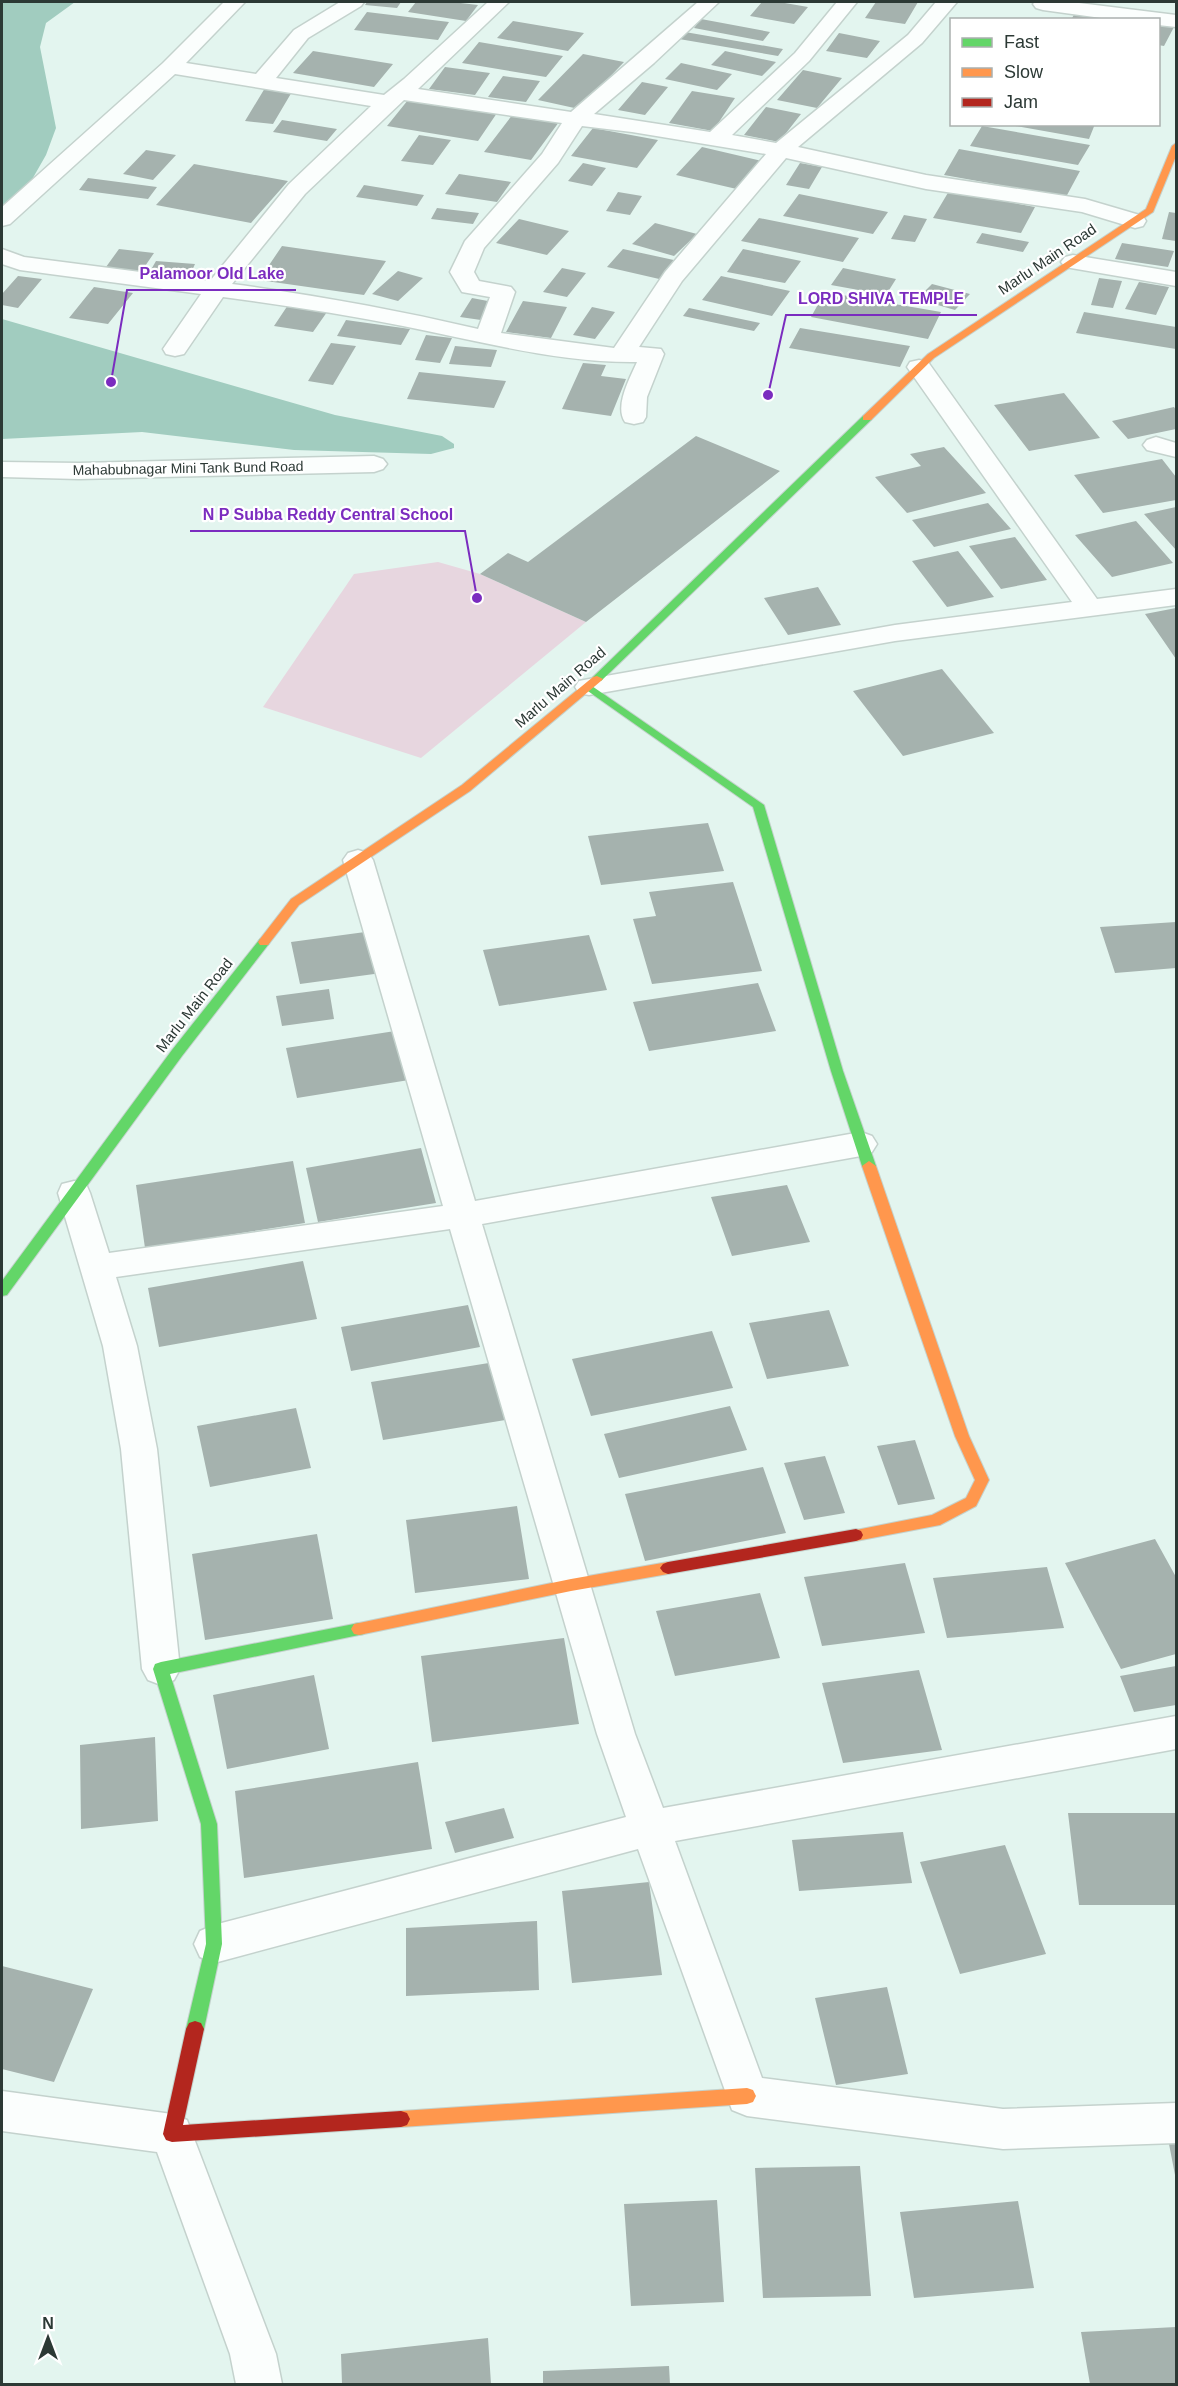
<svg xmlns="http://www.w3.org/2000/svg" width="1178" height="2386" font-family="Helvetica,sans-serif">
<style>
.green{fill:#e7d6df}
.water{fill:#a1ccbf}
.building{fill:#a5b2ae}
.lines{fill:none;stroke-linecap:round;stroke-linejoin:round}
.street-casing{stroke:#c4d2cd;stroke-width:3}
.fast-casing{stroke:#c4d2cd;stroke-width:2}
.slow-casing{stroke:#c4d2cd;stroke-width:2}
.jam-casing{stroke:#c4d2cd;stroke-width:2}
.street{fill:#fbfefd;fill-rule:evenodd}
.fast{fill:#63d668;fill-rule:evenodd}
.slow{fill:#ff974d;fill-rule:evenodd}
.jam{fill:#b3261e;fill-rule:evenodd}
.labels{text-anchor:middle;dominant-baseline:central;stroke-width:4.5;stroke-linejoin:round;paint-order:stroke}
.far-street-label{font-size:14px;fill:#2c3935;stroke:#fff}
.street-label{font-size:15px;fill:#2c3935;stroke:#fff}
.leader{fill:none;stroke:#7b2cbf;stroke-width:2}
.callout-dot{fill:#7b2cbf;stroke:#fff;stroke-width:2}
.callout-label{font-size:16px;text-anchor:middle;font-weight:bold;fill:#7b2cbf;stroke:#fff;stroke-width:4.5;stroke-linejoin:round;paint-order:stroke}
</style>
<rect width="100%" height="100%" fill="#e3f5ef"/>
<path class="green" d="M 438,562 L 480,574 L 586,622 L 421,758 L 263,707 L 354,574 Z"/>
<path class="water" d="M 2,2 L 75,2 L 46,23 L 40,47 L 56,128 L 46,155 L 22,197 L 2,221 Z
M 2,319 L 335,415 L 442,436 L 454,444 L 454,448 L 431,454 L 294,450 L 142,432 L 2,439 Z"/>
<path class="building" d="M 367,2 L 401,2 L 397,8 L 365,5 Z
M 416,2 L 452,2 L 478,5 L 466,21 L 408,12 Z
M 762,2 L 779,2 L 808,7 L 794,24 L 750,16 Z
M 876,2 L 918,2 L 905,24 L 865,18 Z
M 1076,11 L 1120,20 L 1071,20 Z
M 367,12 L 449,22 L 438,40 L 354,30 Z
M 701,19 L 770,32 L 763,41 L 694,28 Z
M 513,21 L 584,33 L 568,51 L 497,38 Z
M 1158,25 L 1174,27 L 1164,46 L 1158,45 Z
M 685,32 L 783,49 L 778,56 L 679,39 Z
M 839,33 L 880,41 L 867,58 L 826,51 Z
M 479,42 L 563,56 L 546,77 L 462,63 Z
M 313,51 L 393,64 L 374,87 L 293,73 Z
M 725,51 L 776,62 L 762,76 L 711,65 Z
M 583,54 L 624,62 L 579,109 L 538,100 Z
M 681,63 L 732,74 L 717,90 L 665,79 Z
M 445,67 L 490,73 L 475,95 L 429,89 Z
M 803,70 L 842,78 L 817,108 L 777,100 Z
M 503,76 L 540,81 L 526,102 L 488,97 Z
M 642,82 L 668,87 L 645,115 L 618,110 Z
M 268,83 L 296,85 L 273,124 L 245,121 Z
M 692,91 L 735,98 L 713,131 L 669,123 Z
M 408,100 L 497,113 L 478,141 L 387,126 Z
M 766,107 L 801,114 L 779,142 L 744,135 Z
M 513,114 L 559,122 L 531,160 L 484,152 Z
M 282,120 L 337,129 L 327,141 L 273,132 Z
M 1004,124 L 1095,124 L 1089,139 Z
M 982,126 L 1090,145 L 1078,165 L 970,146 Z
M 593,128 L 658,140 L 637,168 L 571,156 Z
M 419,135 L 451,140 L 433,165 L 401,161 Z
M 702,147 L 766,162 L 741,190 L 676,175 Z
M 959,149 L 1080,171 L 1066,197 L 944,175 Z
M 146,150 L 176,155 L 153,180 L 123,174 Z
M 583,163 L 606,168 L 592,186 L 568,181 Z
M 800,163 L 822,167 L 809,189 L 786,185 Z
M 194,164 L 288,181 L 251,223 L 156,205 Z
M 459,174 L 511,182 L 497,202 L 445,194 Z
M 88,178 L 157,187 L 148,199 L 79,190 Z
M 364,185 L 424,195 L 417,206 L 356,197 Z
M 949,191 L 1035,207 L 1021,233 L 933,218 Z
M 618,192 L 642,196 L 630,215 L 606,211 Z
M 799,194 L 888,212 L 873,234 L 783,216 Z
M 437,208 L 479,213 L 473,224 L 431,219 Z
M 1169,212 L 1176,213 L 1176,241 L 1162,239 Z
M 904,215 L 927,219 L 915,242 L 891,239 Z
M 759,218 L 859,238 L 843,262 L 741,241 Z
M 519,219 L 569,231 L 547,255 L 496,243 Z
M 655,223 L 697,234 L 674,256 L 632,244 Z
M 982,233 L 1029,242 L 1023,252 L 976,243 Z
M 1122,243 L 1174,251 L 1168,267 L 1115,259 Z
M 282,246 L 386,261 L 364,295 L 259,280 Z
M 119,249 L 154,253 L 141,272 L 106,267 Z
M 623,249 L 683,262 L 668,281 L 607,267 Z
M 743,249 L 801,261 L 785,283 L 727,272 Z
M 156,261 L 195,264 L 189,277 L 149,273 Z
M 562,268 L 586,273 L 567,297 L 543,292 Z
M 843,268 L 896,279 L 886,295 L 831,285 Z
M 398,271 L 423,278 L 398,301 L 372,294 Z
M 18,276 L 42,279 L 18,308 L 2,305 L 2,294 Z
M 721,276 L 790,291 L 772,316 L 702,300 Z
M 1099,278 L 1122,281 L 1113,308 L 1091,305 Z
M 1139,282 L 1169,287 L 1156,315 L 1125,309 Z
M 932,284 L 970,294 L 955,310 L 917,299 Z
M 94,287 L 133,293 L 108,324 L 69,318 Z
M 825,292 L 941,312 L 928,339 L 811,317 Z
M 472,298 L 493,302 L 481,320 L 460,317 Z
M 523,301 L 567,307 L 551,338 L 506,332 Z
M 288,305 L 327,312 L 313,332 L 274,326 Z
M 592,307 L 615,312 L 595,339 L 573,335 Z
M 689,308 L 760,323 L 754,331 L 683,316 Z
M 1084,312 L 1176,327 L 1176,349 L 1076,333 Z
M 346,320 L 410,329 L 401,345 L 337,336 Z
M 800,328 L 910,346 L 900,367 L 789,348 Z
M 426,335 L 452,338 L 440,363 L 415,360 Z
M 331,343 L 356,346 L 333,385 L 308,381 Z
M 455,346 L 497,350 L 491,367 L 449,364 Z
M 583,363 L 606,365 L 601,376 L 626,379 L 611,416 L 562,409 Z
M 419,372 L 506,381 L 494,408 L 407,399 Z
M 1064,393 L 1100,438 L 1029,451 L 994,405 Z
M 1174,407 L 1176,410 L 1176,429 L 1128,439 L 1112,421 Z
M 696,436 L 780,471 L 586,622 L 480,574 L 508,553 L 528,562 Z
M 944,447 L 986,493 L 907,513 L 875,477 L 921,466 L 910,454 Z
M 1162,459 L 1176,477 L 1176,500 L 1103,513 L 1074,475 Z
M 988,503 L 1011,529 L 934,547 L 912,520 Z
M 1176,507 L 1176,550 L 1144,514 Z
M 1136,521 L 1173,563 L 1112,577 L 1075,535 Z
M 1015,537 L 1047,580 L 1001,589 L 969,546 Z
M 958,551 L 994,597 L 947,607 L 912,561 Z
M 818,587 L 841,625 L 788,635 L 764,598 Z
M 1176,608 L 1176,659 L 1145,614 Z
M 942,669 L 994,733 L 903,756 L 853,691 Z
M 708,823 L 724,871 L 601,885 L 588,836 Z
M 733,882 L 762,971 L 652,984 L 633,919 L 656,916 L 649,892 Z
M 1176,922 L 1176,968 L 1115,973 L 1100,927 Z
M 380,930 L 389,972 L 300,984 L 291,942 Z
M 589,935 L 607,990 L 499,1006 L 483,950 Z
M 758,983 L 776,1031 L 649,1051 L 633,1002 Z
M 329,989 L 334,1019 L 282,1026 L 276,996 Z
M 395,1031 L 409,1080 L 297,1098 L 286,1048 Z
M 421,1148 L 436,1203 L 318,1222 L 306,1168 Z
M 293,1161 L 305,1223 L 145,1248 L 136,1185 Z
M 787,1185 L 810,1242 L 732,1256 L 711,1197 Z
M 303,1261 L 317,1319 L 159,1347 L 148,1288 Z
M 468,1305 L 480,1347 L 351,1371 L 341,1327 Z
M 829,1310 L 849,1366 L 767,1379 L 749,1323 Z
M 712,1331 L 733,1388 L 591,1416 L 572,1359 Z
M 495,1362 L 511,1419 L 383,1440 L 371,1382 Z
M 730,1406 L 747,1450 L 619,1478 L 604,1434 Z
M 296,1408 L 311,1468 L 210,1487 L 197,1426 Z
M 915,1440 L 935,1499 L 898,1505 L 877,1446 Z
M 825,1456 L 845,1513 L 804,1520 L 784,1463 Z
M 763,1467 L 786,1533 L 645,1561 L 625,1494 Z
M 517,1506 L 529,1579 L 415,1593 L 406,1520 Z
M 317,1534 L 333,1619 L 205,1640 L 192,1554 Z
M 1155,1539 L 1176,1577 L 1176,1654 L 1121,1669 L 1065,1563 Z
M 905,1563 L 925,1633 L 822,1646 L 804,1577 Z
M 1047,1567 L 1064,1628 L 947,1638 L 933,1578 Z
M 760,1593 L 780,1658 L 675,1676 L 656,1611 Z
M 564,1638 L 579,1724 L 432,1742 L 421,1656 Z
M 1176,1666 L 1176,1705 L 1134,1712 L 1120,1676 Z
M 919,1670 L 942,1750 L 843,1763 L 822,1683 Z
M 314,1675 L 329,1749 L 227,1769 L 213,1695 Z
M 155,1737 L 158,1821 L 81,1829 L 80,1745 Z
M 418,1762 L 432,1849 L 244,1878 L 235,1791 Z
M 504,1808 L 514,1838 L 455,1853 L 445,1822 Z
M 1068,1813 L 1176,1813 L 1176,1905 L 1079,1905 Z
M 903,1832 L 912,1883 L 799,1891 L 792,1840 Z
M 1005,1845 L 1046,1954 L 960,1974 L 920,1862 Z
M 649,1882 L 662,1975 L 572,1983 L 562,1891 Z
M 537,1921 L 539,1990 L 406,1996 L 406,1928 Z
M 2,1966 L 93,1989 L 54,2082 L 2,2069 Z
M 887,1987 L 908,2074 L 836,2085 L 815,1998 Z
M 1169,2144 L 1176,2144 L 1176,2175 L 1175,2175 Z
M 860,2166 L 871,2296 L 763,2298 L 755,2168 Z
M 717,2200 L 724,2302 L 631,2306 L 624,2204 Z
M 1018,2201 L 1034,2288 L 914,2298 L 900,2212 Z
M 1176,2327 L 1176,2384 L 1090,2384 L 1081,2332 Z
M 488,2338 L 491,2384 L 342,2384 L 341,2354 Z
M 669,2366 L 670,2384 L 543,2384 L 543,2371 Z"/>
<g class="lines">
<g class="street-casing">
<path id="street" d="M 224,2 L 245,2 L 186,63 L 256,74 L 294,30 L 340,2 L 364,2 L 361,6 L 308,38 L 276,78 L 384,95 L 404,79 L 488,2 L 509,2 L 418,89 L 571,112 L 698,2 L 719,2 L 654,63 L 594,114 L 710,132 L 795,53 L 837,2 L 857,2 L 809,61 L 732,135 L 776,143 L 908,35 L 936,2 L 957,2 L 922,43 L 798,147 L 926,175 L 1085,199 L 1143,216 L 1146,221 L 1143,226 L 1135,228 L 1082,212 L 926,189 L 786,158 L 682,281 L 639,347 L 661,349 L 664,354 L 647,397 L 646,417 L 643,422 L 634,424 L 625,422 C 614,406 630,378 637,362 C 557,363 480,341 403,326 C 343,314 283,305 223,297 L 184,354 L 175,356 L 166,354 L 163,349 L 201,294 L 20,270 L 2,264 L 2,249 L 24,257 L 210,281 L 289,184 L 371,106 L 175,74 L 10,224 L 2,226 L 2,207 L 163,63 ZM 404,100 L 562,123 L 542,154 L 465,241 L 450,272 L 462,292 L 490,297 L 478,329 C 397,310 315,295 232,284 L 305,194 ZM 582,126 L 632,132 L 766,154 L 665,272 L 614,348 L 501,333 L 515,292 L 511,287 L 479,281 L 474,272 L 484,248 L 558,163 Z
M 1035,2 L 1071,2 L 1176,15 L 1176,27 L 1158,25 L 1158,20 L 1116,20 L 1043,10 L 1036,8 L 1033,4 Z
M 1073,255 L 1176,272 L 1176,286 L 1065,267 L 1061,262 L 1065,257 Z
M 919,360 L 928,362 L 1097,599 L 1176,589 L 1176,605 L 895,641 L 589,695 L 579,693 L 575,687 L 579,681 L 589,679 L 895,625 L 1072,602 L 907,367 L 910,362 Z
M 1156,437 L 1176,443 L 1176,457 L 1147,450 L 1143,445 L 1147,440 Z
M 374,456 L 383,459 L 387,464 L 383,469 L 374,472 L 79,479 L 2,477 L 2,462 L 79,463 Z
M 358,850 L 368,853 L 373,860 L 475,1201 L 861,1132 L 872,1136 L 877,1144 L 872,1152 L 861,1156 L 482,1224 L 635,1734 L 663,1808 L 1176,1716 L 1176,1749 L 675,1841 L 762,2078 L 1003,2109 L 1176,2103 L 1176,2143 L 1003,2149 L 747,2116 L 732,2110 L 638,1849 L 214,1963 L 200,1957 L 194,1944 L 200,1931 L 214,1925 L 626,1817 L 597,1734 L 450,1229 L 116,1277 L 137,1346 L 157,1449 L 180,1669 L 174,1680 L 161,1685 L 148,1680 L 142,1669 L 121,1449 L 103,1346 L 58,1193 L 62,1184 L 74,1181 L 86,1184 L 90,1193 L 109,1253 L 443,1206 L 343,860 L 348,853 Z
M 2,2091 L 172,2114 L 187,2120 L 276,2354 L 282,2384 L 236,2384 L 230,2354 L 157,2152 L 2,2131 Z"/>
</g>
<g class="fast-casing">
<path id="fast" d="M 867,415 L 872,418 L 871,420 L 601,681 L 593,681 L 593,677 L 863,416 Z
M 589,684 L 764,805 L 843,1071 L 876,1166 L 874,1169 L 864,1169 L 862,1166 L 831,1071 L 753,807 L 585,689 L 585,685 Z
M 264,938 L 270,942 L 268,945 L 182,1056 L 7,1295 L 2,1296 L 2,1281 L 172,1050 L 260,939 Z
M 359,1623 L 364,1624 L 367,1629 L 364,1634 L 359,1635 L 170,1674 L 217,1824 L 222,1944 L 204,2029 L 201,2035 L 195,2037 L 189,2035 L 186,2029 L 206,1944 L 201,1824 L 153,1669 L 155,1664 L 161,1662 Z"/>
</g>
<g class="slow-casing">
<path id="slow" d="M 1176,143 L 1176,156 L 1153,212 L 934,358 L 871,420 L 863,420 L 863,416 L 928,354 L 1146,209 L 1172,146 Z
M 597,676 L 603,679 L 601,681 L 470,791 L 299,905 L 268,945 L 260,945 L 258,942 L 260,939 L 291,899 L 462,785 L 593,677 Z
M 869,1161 L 876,1166 L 969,1436 L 989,1480 L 976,1506 L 940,1525 L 856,1541 L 851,1539 L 849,1535 L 851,1531 L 932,1515 L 966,1498 L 975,1480 L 955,1436 L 862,1166 Z
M 668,1562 L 673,1564 L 676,1568 L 673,1572 L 668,1574 L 571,1591 L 359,1635 L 354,1634 L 351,1629 L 354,1624 L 359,1623 L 571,1579 Z
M 747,2088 L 753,2090 L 756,2096 L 753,2102 L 747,2104 L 401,2127 L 395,2125 L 392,2119 L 395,2113 L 401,2111 Z"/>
</g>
<g class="jam-casing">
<path id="jam" d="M 856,1529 L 861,1531 L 863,1535 L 861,1539 L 856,1541 L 668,1574 L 663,1572 L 660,1568 L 663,1564 L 668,1562 Z
M 195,2021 L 201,2023 L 204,2029 L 183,2125 L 401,2111 L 407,2113 L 410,2119 L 407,2125 L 401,2127 L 172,2142 L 166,2140 L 163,2134 L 186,2029 L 189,2023 Z"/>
</g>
<use href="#street" class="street"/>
<use href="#fast" class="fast"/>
<use href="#slow" class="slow"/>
<use href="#jam" class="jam"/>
</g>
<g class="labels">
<g class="far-street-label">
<text transform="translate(188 468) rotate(-1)">Mahabubnagar Mini Tank Bund Road</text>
</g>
<g class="street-label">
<text transform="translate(1047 259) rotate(-34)">Marlu Main Road</text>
<text transform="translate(560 687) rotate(-41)">Marlu Main Road</text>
<text transform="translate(194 1005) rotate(-52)">Marlu Main Road</text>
</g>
</g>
<path class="leader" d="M111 382L127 290H296M768 395L786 315H977M477 598L465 531H190"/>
<g class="callout-dot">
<circle cx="111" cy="382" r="6"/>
<circle cx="768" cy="395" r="6"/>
<circle cx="477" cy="598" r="6"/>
</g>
<g class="callout-label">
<text x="212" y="279">Palamoor Old Lake</text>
<text x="881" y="304">LORD SHIVA TEMPLE</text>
<text x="328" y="520">N P Subba Reddy Central School</text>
</g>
<rect width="1178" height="2386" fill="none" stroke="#2c3935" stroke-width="6"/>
<rect x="950" y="18" width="210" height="108" fill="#ffffff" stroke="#abb0ae" stroke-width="1.5"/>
<rect x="962" y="38" width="30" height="9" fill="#63d668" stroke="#abb0ae" stroke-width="1.5"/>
<text x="1004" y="48" font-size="18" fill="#2c3935">Fast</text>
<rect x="962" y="68" width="30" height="9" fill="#ff974d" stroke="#abb0ae" stroke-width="1.5"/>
<text x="1004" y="78" font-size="18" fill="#2c3935">Slow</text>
<rect x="962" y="98" width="30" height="9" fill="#b3261e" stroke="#abb0ae" stroke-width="1.5"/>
<text x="1004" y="108" font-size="18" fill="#2c3935">Jam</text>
<g transform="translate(48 2338)" stroke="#ffffff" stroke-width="4.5" paint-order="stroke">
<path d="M0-4.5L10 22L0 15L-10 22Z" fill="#2c3935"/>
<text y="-9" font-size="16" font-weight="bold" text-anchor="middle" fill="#2c3935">N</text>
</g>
</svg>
